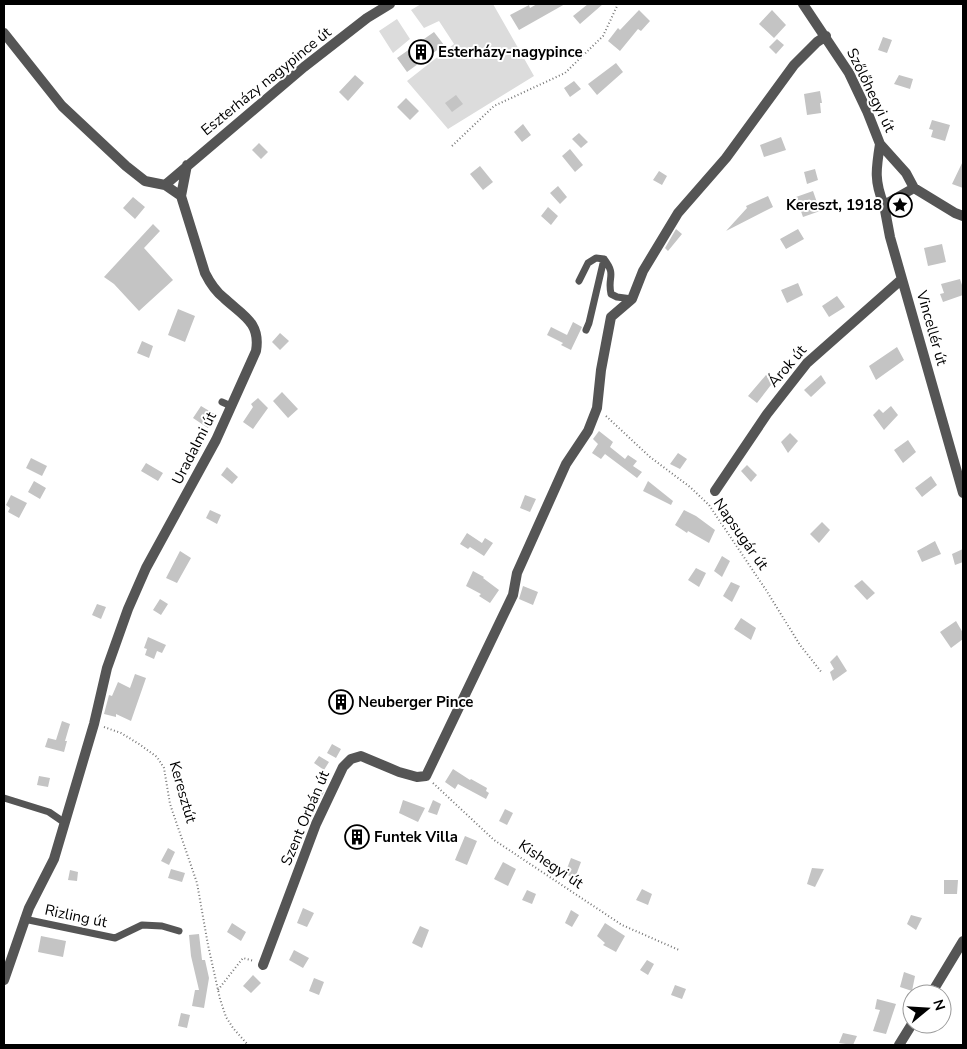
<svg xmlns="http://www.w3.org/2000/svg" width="967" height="1049" font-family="'Nunito Sans',sans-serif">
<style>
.green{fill:#dcdcdc}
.building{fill:#c4c4c4}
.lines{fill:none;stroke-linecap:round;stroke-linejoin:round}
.path{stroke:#777;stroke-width:2;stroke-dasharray:1 2.5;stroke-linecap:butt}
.service{stroke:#555;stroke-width:7}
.minor{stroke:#555;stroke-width:10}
.labels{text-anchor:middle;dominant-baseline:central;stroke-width:4;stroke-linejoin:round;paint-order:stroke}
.poi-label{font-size:15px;font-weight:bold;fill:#000;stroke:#fff;text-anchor:start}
.street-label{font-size:15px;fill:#000;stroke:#fff}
</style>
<rect width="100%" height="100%" fill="#fff"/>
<path class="green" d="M 421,4 L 493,4 L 534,76 L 448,129 L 407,81 L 454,44 L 439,21 L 424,28 L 411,10 Z
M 397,19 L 410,39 L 393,53 L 379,31 Z"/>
<path class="building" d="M 537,4 L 565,4 L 519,30 L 510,15 L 529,5 L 530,8 Z
M 588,4 L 603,4 L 580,24 L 573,16 Z
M 639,10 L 650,21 L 641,31 L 638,29 L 620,51 L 608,41 L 618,28 L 620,30 Z
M 772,10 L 786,25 L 774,38 L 759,24 Z
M 434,32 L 444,45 L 407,72 L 397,58 Z
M 883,37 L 892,40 L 887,53 L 878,50 Z
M 777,39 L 784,45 L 776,54 L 769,47 Z
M 616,63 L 623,72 L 597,95 L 588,84 Z
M 355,75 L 364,83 L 348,101 L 339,92 Z
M 899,75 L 913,79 L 910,89 L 894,84 Z
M 574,81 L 581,89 L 570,97 L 564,88 Z
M 820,91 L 822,103 L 820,103 L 821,113 L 807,115 L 804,94 Z
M 456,95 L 463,104 L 452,112 L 445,103 Z
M 406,98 L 419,111 L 410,120 L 397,107 Z
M 932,120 L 950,125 L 945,141 L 931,137 L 933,130 L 929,129 Z
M 523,124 L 531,135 L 522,142 L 514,132 Z
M 579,133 L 588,142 L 581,148 L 572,139 Z
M 781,137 L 786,150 L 764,157 L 760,145 Z
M 259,143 L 268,152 L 261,159 L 252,150 Z
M 570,149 L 583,165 L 575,172 L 562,156 Z
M 963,161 L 963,188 L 952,184 Z
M 480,166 L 493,182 L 483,190 L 470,174 Z
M 815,169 L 818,180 L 807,184 L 804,172 Z
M 659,171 L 667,176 L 662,185 L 653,180 Z
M 558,186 L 567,197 L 560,204 L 550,193 Z
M 813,191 L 820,211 L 803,217 L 796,197 Z
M 768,196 L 773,207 L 726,231 L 747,208 L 746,206 Z
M 133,197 L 145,207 L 135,219 L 123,208 Z
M 548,207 L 558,216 L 551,225 L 541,216 Z
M 153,224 L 160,231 L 144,248 L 173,280 L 139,311 L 114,284 L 104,277 Z
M 676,229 L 682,234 L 668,251 L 665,248 Z
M 798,229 L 804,239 L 786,249 L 780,239 Z
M 942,244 L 946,262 L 928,266 L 924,248 Z
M 960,279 L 963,288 L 963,295 L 943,302 L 940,294 L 944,293 L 941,284 Z
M 798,283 L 803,295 L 787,303 L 781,290 Z
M 837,296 L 845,307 L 829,317 L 822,306 Z
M 178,309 L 195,316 L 185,342 L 168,335 Z
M 573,322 L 582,327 L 571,350 L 561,345 L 563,343 L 547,335 L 551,327 L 567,335 Z
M 280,333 L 289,341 L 280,350 L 272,342 Z
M 142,341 L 153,346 L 149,358 L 137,353 Z
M 897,347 L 904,360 L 876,380 L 869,366 Z
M 766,375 L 774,381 L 757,403 L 748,396 Z
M 821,375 L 826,383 L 811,397 L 804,390 Z
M 282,392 L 298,409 L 288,418 L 273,401 Z
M 258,398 L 268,408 L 253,429 L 243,422 L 253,407 L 251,404 Z
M 201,406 L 216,415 L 208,428 L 193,418 Z
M 891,406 L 898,415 L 884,430 L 873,415 L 879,409 L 883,413 Z
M 599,431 L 613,442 L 610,447 L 625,459 L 628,455 L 637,461 L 633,466 L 642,472 L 637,478 L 605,454 L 601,459 L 592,453 L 598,444 L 593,439 Z
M 790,433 L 798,441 L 788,453 L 781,442 Z
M 908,440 L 916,452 L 903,463 L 894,450 Z
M 678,453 L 687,459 L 680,469 L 670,464 Z
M 31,458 L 47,466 L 42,476 L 26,468 Z
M 146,463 L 163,473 L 158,481 L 141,471 Z
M 747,465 L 757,475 L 751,482 L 741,471 Z
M 227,467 L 238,477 L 232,484 L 221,475 Z
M 931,476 L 937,485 L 922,497 L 915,488 Z
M 34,481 L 46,488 L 40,499 L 28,492 Z
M 648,481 L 673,501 L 671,505 L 643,491 Z
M 11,495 L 27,503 L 19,518 L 8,512 L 10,508 L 6,505 Z
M 525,495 L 536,499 L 530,512 L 520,508 Z
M 210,510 L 221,515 L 217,524 L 206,518 Z
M 684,510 L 696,516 L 715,530 L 709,543 L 688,531 L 687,533 L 675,525 Z
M 822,522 L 830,530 L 819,543 L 810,534 Z
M 467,533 L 482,543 L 485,538 L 493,543 L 484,556 L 470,547 L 468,549 L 460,544 Z
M 935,541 L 941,554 L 922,562 L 917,551 Z
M 963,549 L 963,562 L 955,565 L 952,554 Z
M 180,551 L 191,558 L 177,583 L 166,578 Z
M 722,556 L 730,561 L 722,577 L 714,571 Z
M 696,568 L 706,573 L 699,587 L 688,580 Z
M 473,571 L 484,577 L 483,578 L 499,590 L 490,603 L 479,596 L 481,594 L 466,586 Z
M 862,580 L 875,593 L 867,600 L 854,586 Z
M 731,582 L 740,586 L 732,602 L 723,596 Z
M 523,586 L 538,592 L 533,605 L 519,599 Z
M 160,599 L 168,604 L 161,615 L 153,610 Z
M 97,604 L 106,607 L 101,619 L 92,615 Z
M 741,618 L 756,628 L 751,640 L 734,629 Z
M 956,621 L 963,633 L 963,639 L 951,648 L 940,632 Z
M 148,637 L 166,645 L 162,653 L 157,651 L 154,659 L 145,655 L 147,649 L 144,648 Z
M 837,655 L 847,671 L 833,681 L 830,672 L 834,669 L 830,662 Z
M 135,674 L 146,678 L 131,721 L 116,714 L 116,717 L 104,714 L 109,695 L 112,696 L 118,682 L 130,688 Z
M 336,692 L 352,703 L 347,712 L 330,702 Z
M 62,721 L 70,724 L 65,741 L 67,741 L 64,752 L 45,747 L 48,738 L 56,740 Z
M 332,744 L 341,749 L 336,758 L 327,753 Z
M 319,756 L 329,762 L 324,770 L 314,763 Z
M 453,769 L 470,780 L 471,779 L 487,788 L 486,791 L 489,793 L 486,799 L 458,784 L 455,789 L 445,782 Z
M 39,776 L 50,778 L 48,787 L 37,785 Z
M 319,789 L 324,792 L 318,803 L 313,800 Z
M 403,800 L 425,808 L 418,822 L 399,813 Z
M 433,800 L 441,804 L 437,815 L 428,812 Z
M 505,809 L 513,813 L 507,825 L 499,821 Z
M 351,829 L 367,836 L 363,846 L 347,839 Z
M 465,836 L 477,841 L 467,865 L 455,860 Z
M 168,848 L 175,852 L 169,865 L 161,861 Z
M 571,858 L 581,862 L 575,878 L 565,874 Z
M 503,862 L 516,869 L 508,886 L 494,879 Z
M 812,868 L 824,869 L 815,887 L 807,884 Z
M 171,869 L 185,873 L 182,882 L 168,878 Z
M 70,870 L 78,872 L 77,881 L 68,880 Z
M 944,880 L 958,880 L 957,894 L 944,894 Z
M 642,889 L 652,894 L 648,905 L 636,900 Z
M 527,890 L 536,894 L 532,904 L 522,900 Z
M 303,908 L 314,913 L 307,927 L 297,923 Z
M 571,910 L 579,915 L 572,927 L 565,923 Z
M 911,915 L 922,918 L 916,930 L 907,924 Z
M 232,923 L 246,932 L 241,941 L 227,932 Z
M 605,923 L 625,936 L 616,952 L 603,945 L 605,943 L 597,936 Z
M 420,926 L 429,930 L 422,948 L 412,943 Z
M 199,934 L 202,960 L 205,960 L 209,978 L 204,1008 L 192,1006 L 195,990 L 199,990 L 191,956 L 189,935 Z
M 41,936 L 66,941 L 63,957 L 38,952 Z
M 294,950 L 309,958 L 303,968 L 289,960 Z
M 647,960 L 654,964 L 648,975 L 640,970 Z
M 904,972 L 915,976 L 912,991 L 900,987 Z
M 253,975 L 261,983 L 251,993 L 243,986 Z
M 314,978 L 324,982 L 319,995 L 309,991 Z
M 675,985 L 686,989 L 682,999 L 671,995 Z
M 877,999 L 896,1004 L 886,1034 L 873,1031 L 880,1010 L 875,1009 Z
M 181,1013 L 190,1015 L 187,1028 L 178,1026 Z
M 843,1033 L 857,1036 L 853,1045 L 839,1043 Z"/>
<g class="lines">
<path class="path" d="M 452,146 L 494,106 L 565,73 L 603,36 L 618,4
M 606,416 L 650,457 L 690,487 L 709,505 L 766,590 L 800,645 L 822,673
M 104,727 L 121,733 L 139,744 L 157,757 L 164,768 L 170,804 L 197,883 L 208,945 L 220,999 L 226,1017 L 233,1028 L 248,1045
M 433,783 L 494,840 L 622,925 L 679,950
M 218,990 L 243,958 L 254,961"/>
<path class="service" d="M 579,281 L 588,263 L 596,258 L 604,259 C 617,276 607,276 611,294 L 617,297 L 632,299
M 586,330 L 589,323 L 604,259
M 222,402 L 231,406
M 4,798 L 49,812 L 65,823
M 24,919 L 115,938 L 142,925 L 162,926 L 179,931"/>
<path class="minor" d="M 803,4 L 849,73 L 867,111 L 880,144 L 906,173 L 914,188 L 955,213 L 963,216
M 4,33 L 62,106 L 126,166 L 145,181 L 165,185 L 181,196
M 880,144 C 876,169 874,181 884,205
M 165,185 L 304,67 L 367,18 L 390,4
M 914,188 L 884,205 L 890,237 L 963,493
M 715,491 L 767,414 L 807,363 L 902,279
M 263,965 L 316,824 L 343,767 L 351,759 L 361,756 L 399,772 L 417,777 L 426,776 L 513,595 L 517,573 L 566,464 L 588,431 L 597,408 L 601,370 L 611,317 L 632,299 L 643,271 L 678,213 L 726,158 L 794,65 L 817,42 L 826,36
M 4,980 L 29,908 L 54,859 L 94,724 L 107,668 L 128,609 L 146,568 L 216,440 L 256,351 C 261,322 242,315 224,298 C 215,291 210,283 205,273 L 181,196 L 187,165
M 931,994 L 963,941
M 899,1045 L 912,1024"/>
</g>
<defs>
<g id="building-ring" transform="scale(1.25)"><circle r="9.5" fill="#fff" stroke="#000" stroke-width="1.5"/><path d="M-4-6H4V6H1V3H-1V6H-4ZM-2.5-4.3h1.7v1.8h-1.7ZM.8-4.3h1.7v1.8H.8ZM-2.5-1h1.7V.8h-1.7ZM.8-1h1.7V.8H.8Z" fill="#000"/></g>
<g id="sight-ring" transform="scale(1.25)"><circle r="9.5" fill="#fff" stroke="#000" stroke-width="1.5"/><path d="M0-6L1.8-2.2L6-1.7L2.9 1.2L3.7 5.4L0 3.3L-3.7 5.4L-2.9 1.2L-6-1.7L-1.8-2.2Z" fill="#000"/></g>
</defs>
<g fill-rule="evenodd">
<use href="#building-ring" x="421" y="52"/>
<use href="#sight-ring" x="900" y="205"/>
<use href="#building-ring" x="341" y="702"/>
<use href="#building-ring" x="357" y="837"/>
</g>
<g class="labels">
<g class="poi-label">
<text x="438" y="52">Esterházy-nagypince</text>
<text x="882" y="205" text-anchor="end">Kereszt, 1918</text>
<text x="358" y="702">Neuberger Pince</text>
<text x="374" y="837">Funtek Villa</text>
</g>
<g class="street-label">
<text transform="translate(266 81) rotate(-39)">Eszterházy nagypince út</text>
<text transform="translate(871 90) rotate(64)">Szőlőhegyi út</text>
<text transform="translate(932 328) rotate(74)">Vincellér út</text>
<text transform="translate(787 366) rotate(-49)">Árok út</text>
<text transform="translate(194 448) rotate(-63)">Uradalmi út</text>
<text transform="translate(741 534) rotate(55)">Napsugár út</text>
<text transform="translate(183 792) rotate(74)">Keresztút</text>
<text transform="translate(305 818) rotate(-67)">Szent Orbán út</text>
<text transform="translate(551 864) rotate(34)">Kishegyi út</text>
<text transform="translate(76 916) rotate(12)">Rizling út</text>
</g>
</g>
<rect width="967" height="1049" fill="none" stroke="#000000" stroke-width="10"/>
<g transform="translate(927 1009) rotate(72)"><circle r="24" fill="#ffffff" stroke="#999999"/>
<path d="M0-4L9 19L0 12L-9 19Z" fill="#000000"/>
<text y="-8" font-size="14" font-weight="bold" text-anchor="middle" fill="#000000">N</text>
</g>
</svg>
